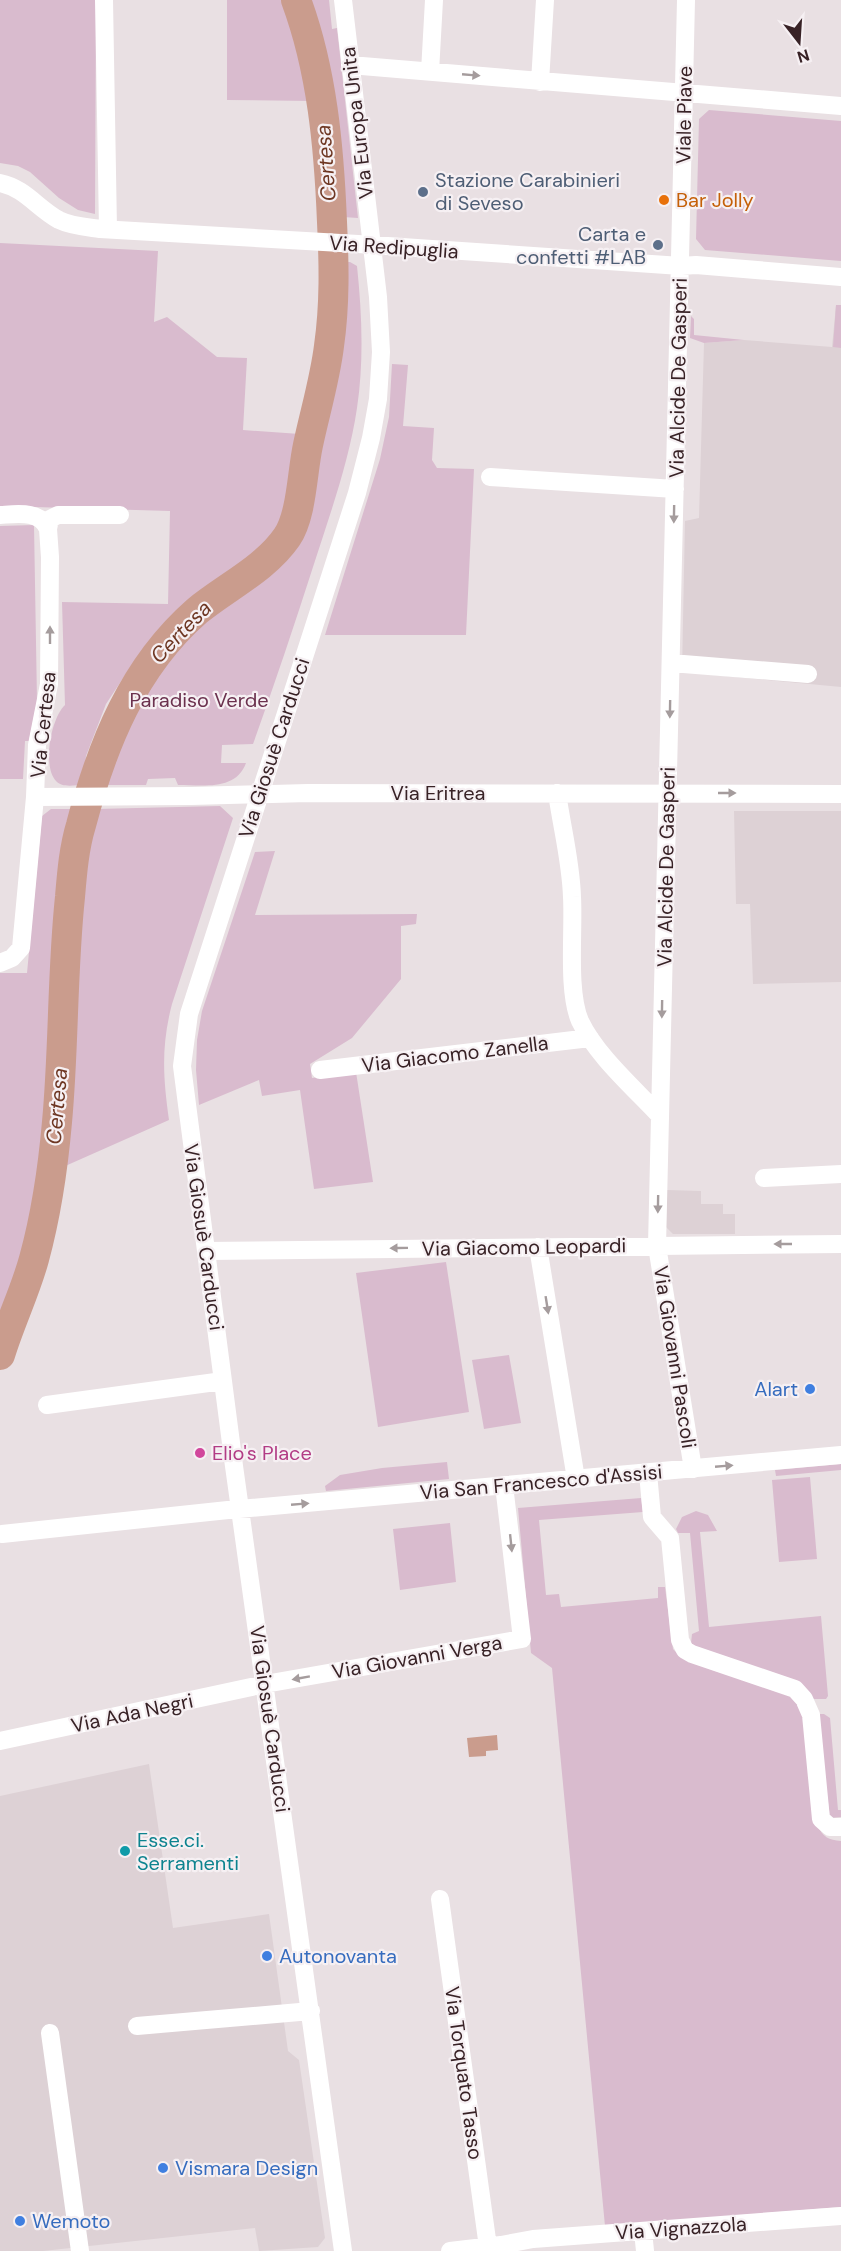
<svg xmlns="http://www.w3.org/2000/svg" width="841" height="2251" font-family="'DM Sans',sans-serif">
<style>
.built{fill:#ddd1d5}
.green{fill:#d9bbce}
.water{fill:#ca9c8d}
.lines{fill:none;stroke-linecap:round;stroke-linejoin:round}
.river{stroke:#ca9c8d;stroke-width:30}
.minor{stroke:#fff;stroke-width:18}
.oneway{fill:#a59c9d}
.service-dot{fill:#5c6f8a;stroke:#f6f0f3;stroke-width:2}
.food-dot{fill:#e8710a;stroke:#f6f0f3;stroke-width:2}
.shop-dot{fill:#3f7fe0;stroke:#f6f0f3;stroke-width:2}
.hotel-dot{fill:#d1479c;stroke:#f6f0f3;stroke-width:2}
.culture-dot{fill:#0f9aa8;stroke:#f6f0f3;stroke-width:2}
.labels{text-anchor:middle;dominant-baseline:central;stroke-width:4.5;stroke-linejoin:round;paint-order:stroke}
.street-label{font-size:20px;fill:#382226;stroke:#f6f0f3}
.service-label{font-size:20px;fill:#4e5e75;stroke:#f6f0f3;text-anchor:start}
.food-label{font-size:20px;fill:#c56008;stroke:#f6f0f3;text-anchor:start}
.park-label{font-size:20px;fill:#6b314e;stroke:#f6f0f3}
.shop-label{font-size:20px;fill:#366cbe;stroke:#f6f0f3;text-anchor:start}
.hotel-label{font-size:20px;fill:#b23c85;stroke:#f6f0f3;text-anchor:start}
.culture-label{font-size:20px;fill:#0d838f;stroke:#f6f0f3;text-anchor:start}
.water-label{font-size:21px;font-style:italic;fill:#6e3723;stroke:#f6f0f3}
</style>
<rect width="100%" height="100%" fill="#e9e0e3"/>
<path class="built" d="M 836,305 L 841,305 L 841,687 L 682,672 L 685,521 L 699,518 L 704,343 L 744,340 L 832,347 Z
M 734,811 L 841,811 L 841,982 L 753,984 L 750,904 L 736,904 Z
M 667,1190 L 701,1191 L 701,1204 L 723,1204 L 723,1214 L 735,1214 L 735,1234 L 673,1234 L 666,1227 Z
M 149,1764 L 173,1928 L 269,1914 L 288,2051 L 299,2060 L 325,2238 L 318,2247 L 259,2251 L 255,2228 L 43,2251 L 0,2251 L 0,1796 Z"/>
<path class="green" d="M 0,0 L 96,0 L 95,214 L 78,210 L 59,198 L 30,172 L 18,166 L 0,163 Z
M 227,0 L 289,0 L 307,54 L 313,101 L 227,100 Z
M 302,0 L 329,0 L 332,29 L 337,28 L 358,218 L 343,217 C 335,143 329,69 302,0 Z
M 709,110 L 841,121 L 841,261 L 705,250 L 696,239 L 699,119 Z
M 0,243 L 158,251 L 154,322 L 167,317 L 217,357 L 247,358 L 243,430 L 300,434 L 287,514 L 280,532 L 266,548 L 175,615 L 159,629 L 137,657 L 106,704 L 86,756 L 83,785 C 74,785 62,788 56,781 C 42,766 51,718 65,705 L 62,602 L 168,604 L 170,511 L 0,506 Z
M 339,262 L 350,262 L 357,266 C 362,314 364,361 357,408 C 349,462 330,514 313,567 C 294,626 274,686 253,744 L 222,745 L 221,763 L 246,763 C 236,791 203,785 178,785 L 175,778 L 148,779 L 146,785 L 104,785 C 119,738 137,687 173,651 C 185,638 198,624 212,612 C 251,581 290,565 305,514 L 327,392 L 335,367 L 339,340 L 341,319 Z
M 836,305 L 841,305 L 841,348 L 833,347 Z
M 691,316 L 694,319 L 694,335 L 744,340 L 704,343 L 690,338 Z
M 392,364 L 408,365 L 403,426 L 434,428 L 432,460 L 437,468 L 474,469 L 466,635 L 325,635 L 380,459 L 389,417 Z
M 34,525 L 37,701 L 29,741 L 25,741 L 23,779 L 0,779 L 0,526 Z
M 220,806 L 233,818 L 172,1004 C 161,1046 163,1077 169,1120 L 63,1167 C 77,1048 66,926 96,809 Z
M 51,809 L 76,809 L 68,843 L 61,912 L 43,1180 L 34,1231 L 16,1290 L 0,1325 L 0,973 L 27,973 L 42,816 Z
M 275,851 L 255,915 L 417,914 L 416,924 L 401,926 L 401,979 L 352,1038 L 310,1064 L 312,1078 L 356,1072 L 373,1182 L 314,1189 L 300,1090 L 262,1096 L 259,1080 L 199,1105 L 196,1070 L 197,1040 L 202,1011 L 255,852 Z
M 446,1262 L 469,1412 L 378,1427 L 356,1273 Z
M 509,1355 L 521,1423 L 484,1429 L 472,1360 Z
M 447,1462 L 449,1479 L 326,1491 L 325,1486 L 340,1475 L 382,1468 Z
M 841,1464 L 841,1470 L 776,1476 L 775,1470 Z
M 810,1477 L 817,1559 L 779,1562 L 772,1480 Z
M 641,1498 L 643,1512 L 539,1520 L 546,1595 L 559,1594 L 561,1607 L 658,1598 L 658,1587 L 665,1587 L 673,1649 L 679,1655 L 783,1691 L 794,1699 L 803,1711 L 818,1825 C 822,1837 829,1840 841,1841 L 841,2207 L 605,2226 L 552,1668 L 531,1653 L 518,1508 Z
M 696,1511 L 708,1515 L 717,1531 L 700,1532 L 709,1627 L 821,1616 L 828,1696 L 826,1699 L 814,1699 L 696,1648 L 691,1643 L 692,1634 L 699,1631 L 690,1533 L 678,1533 L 676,1529 L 682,1517 Z
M 450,1523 L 456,1582 L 400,1590 L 393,1529 Z
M 817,1714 L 824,1714 L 830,1718 L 838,1810 L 841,1810 L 841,1817 L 830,1818 Z"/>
<path class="water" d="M 497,1735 L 498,1750 L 486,1751 L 486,1756 L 469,1757 L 467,1738 Z"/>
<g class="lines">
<path class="river" d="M 0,1355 C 10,1322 25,1292 34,1259 C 46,1215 53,1168 57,1122 C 64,1048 62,972 70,897 C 72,873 74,848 81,825 C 102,745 133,667 197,611 C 226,587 265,569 287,537 C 302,515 302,472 308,445 C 315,412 325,379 329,346 C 335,304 334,263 332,222 C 329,147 322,70 296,0"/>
<path class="minor" d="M 104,0 L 108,229
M 343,0 L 378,297 L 381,352 L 378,399 L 371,438 L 357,493 L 189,1014 L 182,1066 L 234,1466 L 343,2251
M 686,0 L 657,1246 L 693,1469
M 350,65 L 841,106
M 430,72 L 434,0
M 540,82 L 545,0
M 0,183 C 25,188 37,208 59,220 C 71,226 86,227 100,229 L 358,244 L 681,266 L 696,265 L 841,277
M 490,477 L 675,489
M 0,515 C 17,514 40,510 48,529 L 50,557 L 49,684 L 37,745 L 35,797 L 21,948 L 12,958 L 0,963
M 48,529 L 50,519 L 58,515 L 120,515
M 671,663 L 808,674
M 557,793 C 562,828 571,862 572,897 C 574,931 567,991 580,1021 C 596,1055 634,1088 660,1116
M 35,797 L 191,796 L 308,793 L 841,794
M 320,1070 L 590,1038
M 764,1178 L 841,1174
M 538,1247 L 576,1479
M 206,1251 L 841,1244
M 47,1405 L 223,1381
M 648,1473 L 652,1517 L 670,1538 L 680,1640 L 685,1650 L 692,1654 L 795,1689 L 804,1699 L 811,1715 L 821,1819 L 830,1827 L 841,1827
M 2,1534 L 228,1510 L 841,1455
M 0,1741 L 265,1684 L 522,1639 L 504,1485
M 440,1899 L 488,2247
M 137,2026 L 311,2011
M 50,2033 L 80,2251
M 643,2231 L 645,2251
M 450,2251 L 501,2245 L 533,2239 L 841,2216"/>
</g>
<defs><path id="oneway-solid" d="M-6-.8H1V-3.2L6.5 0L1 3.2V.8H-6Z" transform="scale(1.5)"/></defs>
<g class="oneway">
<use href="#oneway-solid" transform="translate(471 75) rotate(5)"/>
<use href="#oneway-solid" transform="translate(674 514) rotate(91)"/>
<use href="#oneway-solid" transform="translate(50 635) rotate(-90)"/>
<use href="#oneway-solid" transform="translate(670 709) rotate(91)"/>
<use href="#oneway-solid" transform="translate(727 793)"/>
<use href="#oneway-solid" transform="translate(662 1009) rotate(91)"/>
<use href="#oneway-solid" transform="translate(658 1204) rotate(91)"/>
<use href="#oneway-solid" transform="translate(783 1244) rotate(180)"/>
<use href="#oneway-solid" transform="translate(399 1248) rotate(179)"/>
<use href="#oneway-solid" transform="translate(547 1305) rotate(81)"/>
<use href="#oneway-solid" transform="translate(724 1466) rotate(-5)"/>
<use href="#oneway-solid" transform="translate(300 1504) rotate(-5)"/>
<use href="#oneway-solid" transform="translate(511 1543) rotate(84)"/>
<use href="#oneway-solid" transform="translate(301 1678) rotate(170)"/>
</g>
<g class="service-dot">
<circle cx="423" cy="192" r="6"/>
<circle cx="658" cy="245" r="6"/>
</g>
<circle class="food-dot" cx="664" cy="200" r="6"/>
<g class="shop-dot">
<circle cx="810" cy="1389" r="6"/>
<circle cx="267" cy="1956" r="6"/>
<circle cx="163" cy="2168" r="6"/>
<circle cx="20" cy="2221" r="6"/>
</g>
<circle class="hotel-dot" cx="200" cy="1453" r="6"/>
<circle class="culture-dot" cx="125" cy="1851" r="6"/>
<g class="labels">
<g class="street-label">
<text transform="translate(684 115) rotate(-89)">Viale Piave</text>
<text transform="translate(357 123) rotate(-97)">Via Europa Unita</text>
<text transform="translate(394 247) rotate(4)">Via Redipuglia</text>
<text transform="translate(678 378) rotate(-89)">Via Alcide De Gasperi</text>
<text transform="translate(43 725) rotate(-84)">Via Certesa</text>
<text transform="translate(274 748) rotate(-72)">Via Giosuè Carducci</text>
<text x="438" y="793">Via Eritrea</text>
<text transform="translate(666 867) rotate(-89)">Via Alcide De Gasperi</text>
<text transform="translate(455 1054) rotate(-7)">Via Giacomo Zanella</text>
<text transform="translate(204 1237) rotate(82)">Via Giosuè Carducci</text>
<text transform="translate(524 1247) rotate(-1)">Via Giacomo Leopardi</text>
<text transform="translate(675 1357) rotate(81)">Via Giovanni Pascoli</text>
<text transform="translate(541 1482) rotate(-5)">Via San Francesco d'Assisi</text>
<text transform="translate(417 1657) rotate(-10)">Via Giovanni Verga</text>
<text transform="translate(132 1713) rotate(-12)">Via Ada Negri</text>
<text transform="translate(270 1719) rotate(82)">Via Giosuè Carducci</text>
<text transform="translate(464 2073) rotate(82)">Via Torquato Tasso</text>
<text transform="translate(681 2228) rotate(-4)">Via Vignazzola</text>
</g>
<g class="service-label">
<text x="435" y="180">Stazione Carabinieri<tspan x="435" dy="23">di Seveso</tspan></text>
<text x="646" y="234" text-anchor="end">Carta e<tspan x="646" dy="23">confetti #LAB</tspan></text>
</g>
<g class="food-label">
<text x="676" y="200">Bar Jolly</text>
</g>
<g class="park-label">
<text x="199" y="700">Paradiso Verde</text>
</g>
<g class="shop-label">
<text x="798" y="1389" text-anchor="end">Alart</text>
<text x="279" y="1956">Autonovanta</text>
<text x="175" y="2168">Vismara Design</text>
<text x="32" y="2221">Wemoto</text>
</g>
<g class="hotel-label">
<text x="212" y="1453">Elio's Place</text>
</g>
<g class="culture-label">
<text x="137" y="1840">Esse.ci.<tspan x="137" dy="23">Serramenti</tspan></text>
</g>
<g class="water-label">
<text transform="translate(326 163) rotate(-94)">Certesa</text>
<text transform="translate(181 632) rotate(-46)">Certesa</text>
<text transform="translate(57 1106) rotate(-85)">Certesa</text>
</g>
</g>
<g transform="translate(799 42) rotate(163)" stroke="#f6f0f3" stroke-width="4.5" paint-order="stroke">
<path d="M0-4.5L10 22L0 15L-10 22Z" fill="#382226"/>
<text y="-9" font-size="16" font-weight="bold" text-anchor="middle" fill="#382226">N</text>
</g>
</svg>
